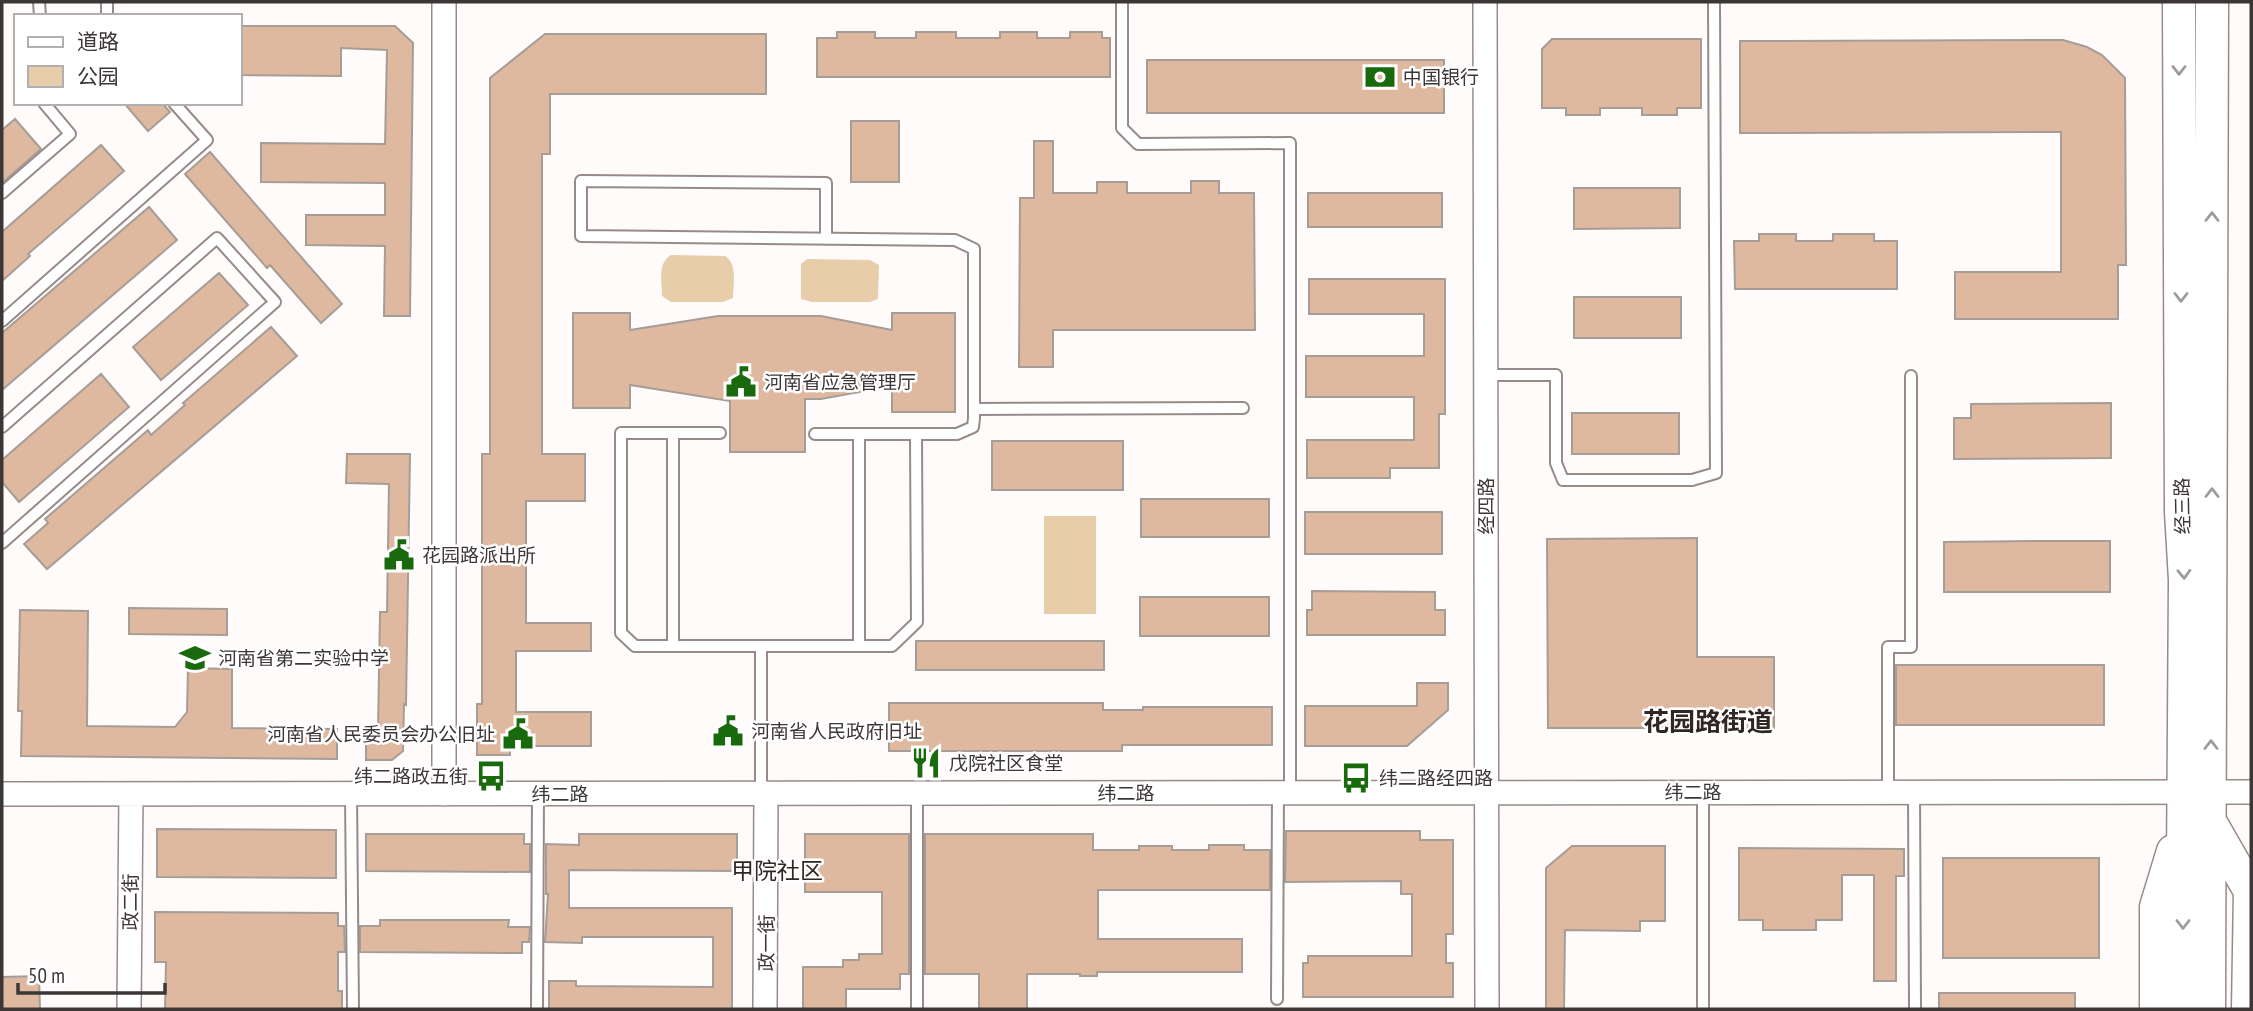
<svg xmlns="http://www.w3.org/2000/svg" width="2253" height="1011" font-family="'PT Sans Narrow','Noto Sans SC',sans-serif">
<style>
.green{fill:#e8cdaa}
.building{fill:#dfb8a0;stroke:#a79d97;stroke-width:2}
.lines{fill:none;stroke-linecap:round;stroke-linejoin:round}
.lane-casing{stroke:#978b89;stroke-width:14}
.street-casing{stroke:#978b89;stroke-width:26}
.secondary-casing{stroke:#978b89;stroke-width:35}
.lane{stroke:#fff;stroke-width:10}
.street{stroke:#fff;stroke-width:23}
.secondary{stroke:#fff;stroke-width:32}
.oneway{stroke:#9e9b9a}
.labels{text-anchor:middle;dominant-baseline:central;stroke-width:5;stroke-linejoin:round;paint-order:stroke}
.poi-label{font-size:19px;fill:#3c3736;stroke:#fff;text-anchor:start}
.street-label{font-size:19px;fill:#3c3736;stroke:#fff}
.quarter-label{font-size:23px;fill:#302725;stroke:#fff}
.district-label{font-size:26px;font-weight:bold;fill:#302725;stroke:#fff}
</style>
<rect width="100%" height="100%" fill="#fefbfa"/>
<path class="green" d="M 671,255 L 725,256 C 738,264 733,284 733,298 L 723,302 L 671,302 L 662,296 C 662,282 657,263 671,255 Z
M 807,259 L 870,260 L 879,265 L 878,299 L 870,302 L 812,302 L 801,299 L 801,264 Z
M 1044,516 L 1096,516 L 1096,614 L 1044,614 Z"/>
<path class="building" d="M 240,26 L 395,26 L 413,43 L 410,316 L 384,316 L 385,246 L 306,245 L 306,215 L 385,215 L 385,183 L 261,182 L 261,143 L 385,144 L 387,50 L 341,48 L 341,76 L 240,75 Z
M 837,32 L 875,32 L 875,38 L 916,38 L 916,32 L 956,32 L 956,38 L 1000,38 L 1000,32 L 1037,32 L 1037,38 L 1070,38 L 1070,32 L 1102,32 L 1102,38 L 1110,38 L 1110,77 L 817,77 L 817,38 L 837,38 Z
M 545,34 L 766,34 L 766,94 L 550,94 L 550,154 L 542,154 L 542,454 L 585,454 L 585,501 L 526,501 L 526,623 L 591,623 L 591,651 L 516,651 L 516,712 L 591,712 L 591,746 L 510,746 L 510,755 L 477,755 L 477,704 L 482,704 L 482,454 L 490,454 L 490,78 Z
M 1552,39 L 1701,39 L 1701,108 L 1677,108 L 1677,115 L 1642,115 L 1642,108 L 1600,108 L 1600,115 L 1566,115 L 1566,108 L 1542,108 L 1542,49 Z
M 2063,40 L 2087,47 L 2102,55 L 2125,78 L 2126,265 L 2118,265 L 2118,319 L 1955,319 L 1955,272 L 2061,272 L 2061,132 L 1740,133 L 1740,41 Z
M 1147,60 L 1444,60 L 1444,113 L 1147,113 Z
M 124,103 L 162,103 L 170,112 L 148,131 Z
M 15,119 L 41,149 L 2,183 L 2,130 Z
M 851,121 L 899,121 L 899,182 L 851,182 Z
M 1034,141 L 1053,141 L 1053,193 L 1097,193 L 1097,182 L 1127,182 L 1127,193 L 1191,193 L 1191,181 L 1219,181 L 1219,193 L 1254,193 L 1255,330 L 1053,330 L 1053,367 L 1019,367 L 1020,198 L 1034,198 Z
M 101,145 L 124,171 L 28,254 L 30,256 L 2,281 L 2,232 Z
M 210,152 L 342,304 L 321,323 L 270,265 L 267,268 L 185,174 Z
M 1574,188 L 1680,188 L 1680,228 L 1574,229 Z
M 1308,193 L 1442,193 L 1442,227 L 1308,227 Z
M 149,207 L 177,240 L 2,390 L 2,333 Z
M 1759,234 L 1796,234 L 1796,241 L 1833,241 L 1833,234 L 1874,234 L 1874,241 L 1897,241 L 1897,289 L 1735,289 L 1734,241 L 1759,241 Z
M 219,273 L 248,305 L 161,380 L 133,347 Z
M 1309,279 L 1445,279 L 1445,414 L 1439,414 L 1439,468 L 1390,468 L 1390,478 L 1307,478 L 1307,440 L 1414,440 L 1414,397 L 1306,397 L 1306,356 L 1424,356 L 1424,314 L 1309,314 Z
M 1574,297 L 1681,297 L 1681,338 L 1574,338 Z
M 573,313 L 630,313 L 630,330 L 718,316 L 821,316 L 892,330 L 892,313 L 955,313 L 955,412 L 892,412 L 892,386 L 821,399 L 805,399 L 805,452 L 730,452 L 730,401 L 630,385 L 630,408 L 573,408 Z
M 271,327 L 297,356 L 47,569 L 24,544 L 48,523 L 45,519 L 148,430 L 151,435 L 185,405 L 183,403 Z
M 101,374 L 129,407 L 19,502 L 2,482 L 2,460 Z
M 2111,403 L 2111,458 L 1954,459 L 1954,418 L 1971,418 L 1971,404 Z
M 1572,413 L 1679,413 L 1679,454 L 1572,454 Z
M 992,441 L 1123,441 L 1123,490 L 992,490 Z
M 347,454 L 410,454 L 406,705 L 404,704 L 403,751 L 392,760 L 366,760 L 366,729 L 378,730 L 380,612 L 387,612 L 389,484 L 346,483 Z
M 1141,499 L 1269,499 L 1269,537 L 1141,537 Z
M 1305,512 L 1442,512 L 1442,554 L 1305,554 Z
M 1697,538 L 1697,657 L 1774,657 L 1774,728 L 1548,728 L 1547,539 Z
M 2037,541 L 2110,541 L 2110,592 L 1944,592 L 1944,542 Z
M 1312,591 L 1435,592 L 1435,610 L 1445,610 L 1445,635 L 1307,635 L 1307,610 L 1312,610 Z
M 1140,597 L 1269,597 L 1269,636 L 1140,636 Z
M 129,608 L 227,609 L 227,635 L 129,634 Z
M 20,610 L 88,611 L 87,726 L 175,727 L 187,712 L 188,668 L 232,669 L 232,728 L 337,729 L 337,759 L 21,756 L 22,711 L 18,711 Z
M 916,641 L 1104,641 L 1104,670 L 916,670 Z
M 1896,665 L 2104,665 L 2104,725 L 1896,725 Z
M 1417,683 L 1448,683 L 1448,710 L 1407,746 L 1305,746 L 1305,706 L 1417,706 Z
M 889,703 L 1103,703 L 1103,710 L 1143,710 L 1143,707 L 1272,707 L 1272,745 L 1122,745 L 1122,751 L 889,751 Z
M 157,829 L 336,830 L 336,878 L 157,877 Z
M 1286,831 L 1420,831 L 1420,840 L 1453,840 L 1453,934 L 1446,934 L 1446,963 L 1453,963 L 1453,997 L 1303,997 L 1303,963 L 1308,963 L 1308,956 L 1412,956 L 1412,894 L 1401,894 L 1401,881 L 1285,882 Z
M 366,834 L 524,834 L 524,844 L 530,844 L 530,872 L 366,871 Z
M 579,834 L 737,834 L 737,871 L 569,870 L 569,908 L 732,908 L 732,1009 L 549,1009 L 549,981 L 576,981 L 576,986 L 713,987 L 713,937 L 582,937 L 582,943 L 545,942 L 548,894 L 546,894 L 546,844 L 579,845 Z
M 805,834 L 909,834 L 909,974 L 900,974 L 900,989 L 846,989 L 846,1009 L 803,1009 L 803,967 L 843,967 L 843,960 L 859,960 L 859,954 L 882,954 L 882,892 L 805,892 Z
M 925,834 L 1093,834 L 1093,850 L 1139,850 L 1139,846 L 1172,846 L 1172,850 L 1209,850 L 1209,845 L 1244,845 L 1244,850 L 1270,850 L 1270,890 L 1098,890 L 1098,939 L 1242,939 L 1242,972 L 1097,972 L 1097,976 L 1080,976 L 1080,974 L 1027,974 L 1027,1009 L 979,1009 L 979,974 L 925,974 Z
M 1572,846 L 1665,846 L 1665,921 L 1640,921 L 1640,931 L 1565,930 L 1564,1009 L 1546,1009 L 1546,868 Z
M 1739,848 L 1904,849 L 1904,876 L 1896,876 L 1896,981 L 1874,981 L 1874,875 L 1842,875 L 1842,920 L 1816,920 L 1816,930 L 1763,930 L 1763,920 L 1739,920 Z
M 1943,858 L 2099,858 L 2099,958 L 1943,958 Z
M 155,912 L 338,913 L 338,926 L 344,926 L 345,952 L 338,952 L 338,991 L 342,991 L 342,1009 L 165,1009 L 166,962 L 155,962 Z
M 380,920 L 509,920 L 508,927 L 530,927 L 529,942 L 522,942 L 522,953 L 360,952 L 360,926 L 380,926 Z
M 39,976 L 40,1009 L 2,1009 L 2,977 Z
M 1939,993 L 2075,993 L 2075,1009 L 1939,1009 Z"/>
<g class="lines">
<g class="lane-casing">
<path id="lane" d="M 39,2 L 40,16
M 1122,2 L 1122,128 L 1138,144 L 1290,143 L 1290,793
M 107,16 L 107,2
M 2,193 L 70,134 L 44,103
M 2,321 L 207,140 L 174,103
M 1485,375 L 1556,375 L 1556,463 L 1563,480 L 1692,480 L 1716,473 L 1714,2
M 974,409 L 1243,408
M 2,427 L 217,238 L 275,302 L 2,543
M 673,433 L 673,646
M 720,433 L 621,433 L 621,633 L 635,646 L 892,646 L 917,622 L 916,434
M 815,434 L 957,434 L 973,427 L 974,418 L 974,249 L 955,240 L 581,236 L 581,181 L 826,183 L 826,239
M 859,434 L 859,646
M 761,646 L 761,793
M 1703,792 L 1703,1009
M 1888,792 L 1888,647 L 1911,647 L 1911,376
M 1914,792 L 1915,1009
M 917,793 L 917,1009
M 351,794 L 353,1009
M 1277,999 L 1278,793
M 537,1009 L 538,794"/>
</g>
<g class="street-casing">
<path id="street" d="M 444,2 L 444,794
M 1485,2 L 1487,1009
M 2,794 L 2251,792
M 129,1009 L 131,794
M 765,1009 L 766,793"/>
</g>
<g class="secondary-casing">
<path id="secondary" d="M 2179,2 L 2181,512 L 2185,580 L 2182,1009
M 2212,825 L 2250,891 L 2248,1009
M 2156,1009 L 2156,907 L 2173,851
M 2209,1009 L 2212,2"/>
</g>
<use href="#lane" class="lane"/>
<use href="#street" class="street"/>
<use href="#secondary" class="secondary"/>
</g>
<defs><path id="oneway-chevron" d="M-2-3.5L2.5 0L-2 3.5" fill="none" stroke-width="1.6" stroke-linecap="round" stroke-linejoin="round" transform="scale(1.75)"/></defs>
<g class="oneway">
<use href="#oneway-chevron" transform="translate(2179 70) rotate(90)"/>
<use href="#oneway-chevron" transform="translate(2212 217) rotate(-90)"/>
<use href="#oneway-chevron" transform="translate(2181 297) rotate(90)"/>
<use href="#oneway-chevron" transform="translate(2212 493) rotate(-90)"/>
<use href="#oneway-chevron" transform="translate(2184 574) rotate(88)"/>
<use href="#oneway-chevron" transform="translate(2211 745) rotate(-90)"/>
<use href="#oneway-chevron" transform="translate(2183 924) rotate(90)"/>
</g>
<defs>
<g id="bank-bare" transform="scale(2.415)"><path d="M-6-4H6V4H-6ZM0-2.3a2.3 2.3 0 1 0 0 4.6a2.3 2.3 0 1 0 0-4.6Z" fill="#196a0d" stroke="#fff" stroke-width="2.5" paint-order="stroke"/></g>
<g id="civic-bare" transform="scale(2.415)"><path d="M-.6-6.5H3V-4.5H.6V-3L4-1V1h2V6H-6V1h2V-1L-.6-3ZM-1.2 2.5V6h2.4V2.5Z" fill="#196a0d" stroke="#fff" stroke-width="2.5" paint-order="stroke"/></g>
<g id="school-bare" transform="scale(2.415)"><path d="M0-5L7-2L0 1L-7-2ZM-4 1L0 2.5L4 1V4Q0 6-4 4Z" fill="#196a0d" stroke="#fff" stroke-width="2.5" paint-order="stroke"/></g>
<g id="restaurant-bare" transform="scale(2.415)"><path d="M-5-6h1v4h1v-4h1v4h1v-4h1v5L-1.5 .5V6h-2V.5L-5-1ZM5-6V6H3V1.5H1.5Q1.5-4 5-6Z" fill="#196a0d" stroke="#fff" stroke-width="2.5" paint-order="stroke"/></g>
<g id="bus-bare" transform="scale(2.415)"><path d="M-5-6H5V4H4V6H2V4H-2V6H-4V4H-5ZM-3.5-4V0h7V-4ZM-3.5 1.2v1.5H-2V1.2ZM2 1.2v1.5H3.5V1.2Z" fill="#196a0d" stroke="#fff" stroke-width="2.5" paint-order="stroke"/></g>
</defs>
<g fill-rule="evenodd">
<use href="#bank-bare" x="1380" y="77"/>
<use href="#civic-bare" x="741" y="382"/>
<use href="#civic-bare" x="399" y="555"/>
<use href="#school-bare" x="195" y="658"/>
<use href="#civic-bare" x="728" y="731"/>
<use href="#civic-bare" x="518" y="734"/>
<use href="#restaurant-bare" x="926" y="763"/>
<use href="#bus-bare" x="491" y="776"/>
<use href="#bus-bare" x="1356" y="778"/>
</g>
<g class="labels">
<g class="poi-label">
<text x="1403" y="77">中国银行</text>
<text x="764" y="382">河南省应急管理厅</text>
<text x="422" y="555">花园路派出所</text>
<text x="218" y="658">河南省第二实验中学</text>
<text x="751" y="731">河南省人民政府旧址</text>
<text x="495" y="734" text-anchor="end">河南省人民委员会办公旧址</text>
<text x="949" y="763">戊院社区食堂</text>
<text x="468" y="776" text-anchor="end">纬二路政五街</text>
<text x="1379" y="778">纬二路经四路</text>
</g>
<g class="street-label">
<text transform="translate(1486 506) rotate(-90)">经四路</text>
<text transform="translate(2182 506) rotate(-91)">经三路</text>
<text x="1693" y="792">纬二路</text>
<text x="1126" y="793">纬二路</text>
<text x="560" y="794">纬二路</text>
<text transform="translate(130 902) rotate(-90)">政二街</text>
<text transform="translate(766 943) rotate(-90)">政一街</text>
</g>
<g class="quarter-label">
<text x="777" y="870">甲院社区</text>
</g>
<g class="district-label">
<text x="1708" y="721">花园路街道</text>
</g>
</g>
<rect width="2253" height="1011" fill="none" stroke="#3c3736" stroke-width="7"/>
<rect x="14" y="14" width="228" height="91" fill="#ffffff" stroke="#b1afaf" stroke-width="2"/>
<rect x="28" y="37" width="35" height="10" fill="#ffffff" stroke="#b1afaf" stroke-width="2"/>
<text x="77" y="49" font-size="21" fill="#3c3736">道路</text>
<rect x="28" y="66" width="35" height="21" fill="#e8cdaa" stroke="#b1afaf" stroke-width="2"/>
<text x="77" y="84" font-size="21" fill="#3c3736">公园</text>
<path d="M18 983v10h147v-10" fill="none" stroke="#3c3736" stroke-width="3.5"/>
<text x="28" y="983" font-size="21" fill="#3c3736" stroke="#ffffff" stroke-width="5" paint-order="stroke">50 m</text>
</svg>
